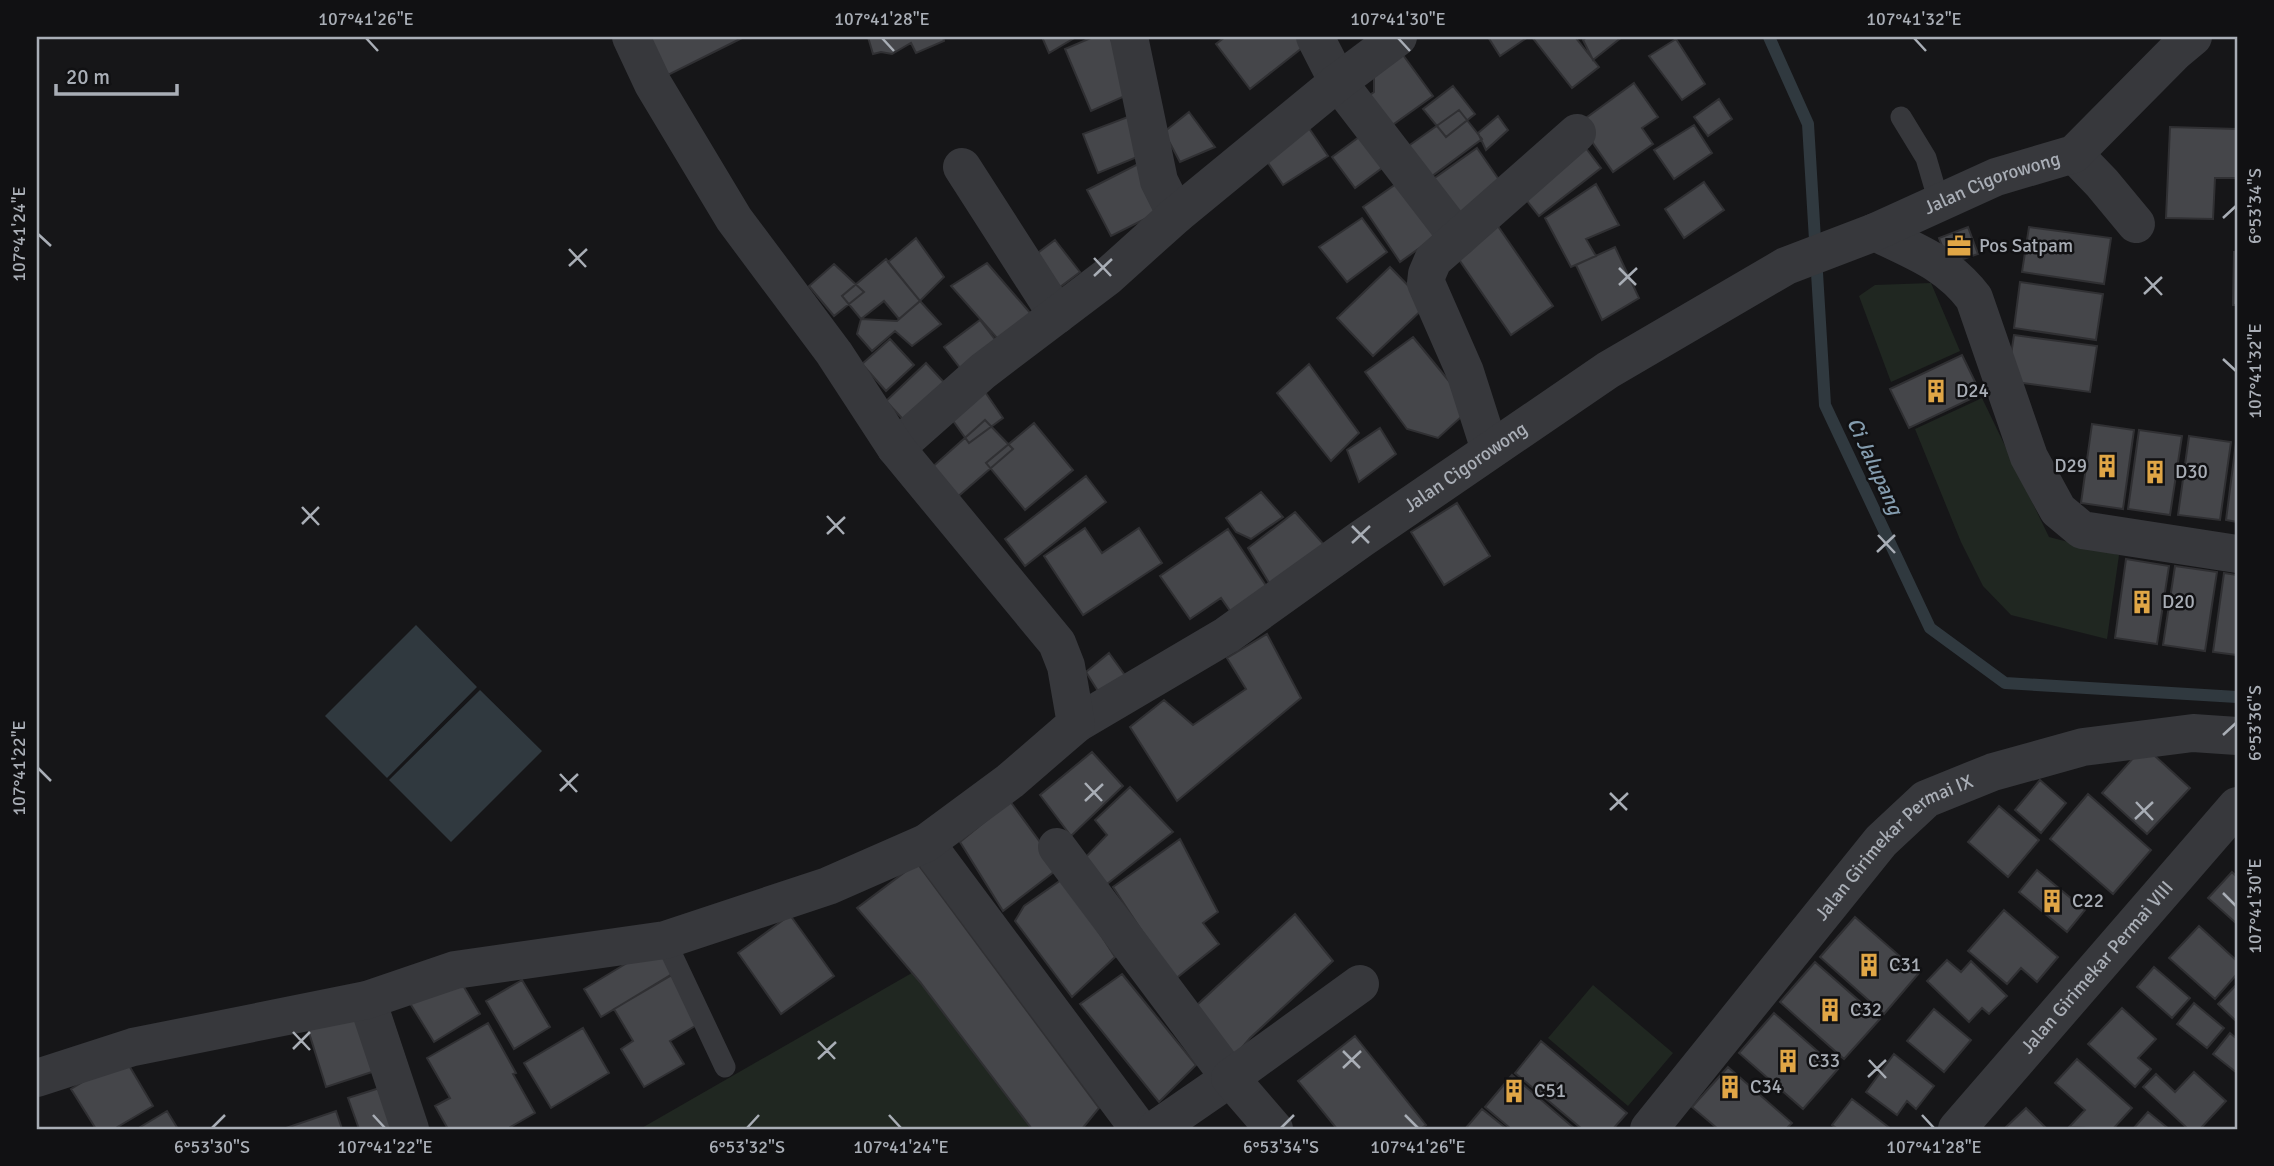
<svg xmlns="http://www.w3.org/2000/svg" width="2274" height="1166" font-family="Signika,sans-serif">
<style>
.green{fill:#202721}
.water{fill:#30393f}
.lines{fill:none;stroke-linecap:round;stroke-linejoin:round}
.stream{stroke:#30393f;stroke-width:12}
.building{fill:#45464a;stroke:#303033;stroke-width:2}
.service{stroke:#37383c;stroke-width:21}
.minor{stroke:#37383c;stroke-width:38}
.ticks{fill:none;stroke:#a9aeb6;stroke-width:2.5}
.labels{text-anchor:middle;dominant-baseline:central;stroke-width:5;stroke-linejoin:round;paint-order:stroke}
.street-label{font-size:19px;fill:#a9aeb6;stroke:#111113}
.poi-label{font-size:19px;fill:#a9aeb6;stroke:#111113;text-anchor:start}
.water-label{font-size:21px;font-style:italic;fill:#849cae;stroke:#111113}
.neatline{fill:none;stroke:#a9aeb6;stroke-width:2.5}
.ticks-label{font-size:18px;text-anchor:middle;fill:#a9aeb6}
</style>
<rect width="100%" height="100%" fill="#161618"/>
<path class="green" d="M 1931,283 L 1960,351 L 1891,382 L 1859,296 L 1875,285 Z
M 1982,398 L 2049,537 L 2119,555 L 2107,639 L 2011,615 L 1983,586 L 1961,542 L 1915,429 Z
M 938,958 L 1036,1129 L 640,1129 Z
M 1593,985 L 1673,1053 L 1628,1106 L 1548,1038 Z"/>
<path class="water" d="M 416,625 L 477,687 L 387,778 L 325,716 Z
M 480,690 L 542,751 L 451,842 L 389,780 Z"/>
<g class="lines">
<path class="stream" d="M 1769,37 L 1808,124 L 1825,405 L 1930,628 L 2005,683 L 2237,697"/>
</g>
<path class="building" d="M 649,37 L 744,37 L 668,75 Z
M 868,37 L 943,37 L 944,41 L 916,53 L 911,43 L 892,54 L 881,52 L 873,54 Z
M 1042,37 L 1076,37 L 1049,53 Z
M 1093,37 L 1110,37 L 1134,92 L 1091,111 L 1065,49 Z
M 1225,37 L 1301,37 L 1307,44 L 1250,89 L 1216,44 Z
M 1488,37 L 1528,37 L 1500,56 Z
M 1532,37 L 1575,37 L 1599,67 L 1572,88 Z
M 1587,37 L 1622,37 L 1593,60 L 1583,40 Z
M 1676,39 L 1705,84 L 1682,100 L 1649,56 Z
M 1395,44 L 1433,96 L 1384,131 L 1363,100 L 1374,92 L 1374,75 Z
M 1634,83 L 1658,117 L 1642,128 L 1653,144 L 1613,172 L 1579,123 Z
M 1453,86 L 1475,114 L 1446,137 L 1423,109 Z
M 1719,99 L 1732,119 L 1708,136 L 1694,117 Z
M 1459,110 L 1482,139 L 1424,182 L 1400,152 Z
M 1189,112 L 1215,147 L 1180,162 L 1164,132 Z
M 1133,115 L 1147,153 L 1098,173 L 1083,134 Z
M 1498,116 L 1508,130 L 1486,150 L 1478,133 Z
M 1304,121 L 1328,156 L 1283,185 L 1260,151 Z
M 1694,125 L 1712,153 L 1674,179 L 1654,150 Z
M 2170,127 L 2237,129 L 2237,178 L 2215,178 L 2213,219 L 2166,218 Z
M 1370,129 L 1393,160 L 1355,188 L 1332,157 Z
M 1579,139 L 1601,168 L 1539,216 L 1516,187 Z
M 1477,148 L 1502,184 L 1454,218 L 1429,182 Z
M 1138,164 L 1163,210 L 1111,236 L 1087,190 Z
M 1409,175 L 1446,229 L 1400,262 L 1363,207 Z
M 1704,182 L 1724,210 L 1684,238 L 1665,209 Z
M 1596,184 L 1619,225 L 1586,239 L 1596,256 L 1571,267 L 1545,218 Z
M 1362,218 L 1387,252 L 1347,282 L 1319,247 Z
M 1493,219 L 1553,306 L 1511,335 L 1451,248 Z
M 1968,227 L 1978,254 L 1949,264 L 1939,238 Z
M 2029,227 L 2111,238 L 2104,284 L 2022,272 Z
M 916,238 L 944,277 L 920,301 L 888,262 Z
M 1055,240 L 1080,272 L 1052,293 L 1027,261 Z
M 1615,247 L 1639,298 L 1602,320 L 1576,265 Z
M 2234,252 L 2237,252 L 2237,305 L 2233,305 Z
M 886,259 L 920,301 L 899,319 L 884,301 L 861,319 L 842,296 Z
M 987,263 L 1038,322 L 1004,346 L 951,286 Z
M 834,264 L 864,292 L 834,316 L 809,286 Z
M 1390,267 L 1427,305 L 1373,356 L 1337,318 Z
M 2020,282 L 2103,294 L 2096,340 L 2014,328 Z
M 920,301 L 941,324 L 912,346 L 895,331 L 872,351 L 857,334 L 861,319 L 897,321 Z
M 980,320 L 1000,346 L 964,373 L 944,347 Z
M 2014,335 L 2097,346 L 2090,392 L 2007,381 Z
M 1413,337 L 1471,408 L 1438,438 L 1407,429 L 1365,372 Z
M 890,339 L 914,365 L 886,391 L 862,364 Z
M 1962,355 L 1981,394 L 1909,428 L 1890,389 Z
M 926,363 L 952,391 L 912,429 L 886,401 Z
M 1309,364 L 1359,433 L 1331,461 L 1277,393 Z
M 981,386 L 1003,418 L 969,443 L 946,411 Z
M 985,420 L 1013,449 L 955,499 L 929,470 Z
M 1034,423 L 1073,470 L 1025,510 L 986,463 Z
M 2092,424 L 2134,430 L 2123,509 L 2081,503 Z
M 1380,428 L 1396,454 L 1359,482 L 1347,450 Z
M 2139,430 L 2182,436 L 2170,515 L 2128,509 Z
M 2189,436 L 2231,442 L 2220,520 L 2178,515 Z
M 2236,442 L 2237,442 L 2237,522 L 2226,520 Z
M 1086,476 L 1106,502 L 1025,566 L 1005,539 Z
M 1261,492 L 1283,517 L 1251,539 L 1236,532 L 1226,518 Z
M 1457,503 L 1490,556 L 1444,585 L 1411,532 Z
M 1295,512 L 1326,547 L 1271,586 L 1248,548 Z
M 1085,528 L 1102,553 L 1139,528 L 1162,563 L 1083,615 L 1044,556 Z
M 1228,529 L 1271,593 L 1235,618 L 1221,598 L 1190,619 L 1160,576 Z
M 2126,559 L 2169,566 L 2157,644 L 2115,638 Z
M 2175,566 L 2217,572 L 2205,651 L 2163,645 Z
M 2224,573 L 2237,575 L 2237,655 L 2213,652 Z
M 1267,634 L 1301,698 L 1177,801 L 1130,727 L 1164,700 L 1193,725 L 1246,689 L 1227,658 Z
M 1109,653 L 1127,678 L 1103,699 L 1086,672 Z
M 2144,746 L 2190,788 L 2147,834 L 2102,793 Z
M 1092,752 L 1123,786 L 1071,836 L 1040,795 Z
M 2040,780 L 2066,803 L 2041,833 L 2015,810 Z
M 1130,787 L 1173,832 L 1107,884 L 1079,864 L 1107,835 L 1095,820 Z
M 2088,794 L 2151,850 L 2113,894 L 2050,839 Z
M 1010,801 L 1059,868 L 1003,911 L 960,842 Z
M 1999,806 L 2039,840 L 2008,877 L 1968,842 Z
M 1180,839 L 1218,912 L 1203,923 L 1219,944 L 1174,980 L 1113,887 Z
M 917,863 L 1099,1108 L 1082,1129 L 1032,1129 L 920,982 L 857,908 Z
M 2037,870 L 2085,910 L 2067,932 L 2019,892 Z
M 2232,872 L 2237,877 L 2237,924 L 2208,898 Z
M 1064,878 L 1115,957 L 1072,997 L 1015,921 L 1024,906 Z
M 2004,910 L 2058,957 L 2037,982 L 2021,968 L 2007,984 L 1968,951 Z
M 1295,914 L 1333,961 L 1250,1038 L 1233,1058 L 1197,1005 Z
M 790,915 L 834,976 L 781,1014 L 738,953 Z
M 1855,917 L 1919,973 L 1884,1014 L 1820,957 Z
M 2199,926 L 2237,961 L 2237,974 L 2215,999 L 2169,958 Z
M 660,943 L 677,971 L 601,1017 L 584,989 Z
M 1947,960 L 1961,972 L 1971,961 L 2007,996 L 1989,1014 L 1982,1008 L 1969,1022 L 1927,981 Z
M 1815,962 L 1880,1019 L 1844,1059 L 1780,1002 Z
M 2154,967 L 2190,998 L 2172,1018 L 2137,987 Z
M 455,972 L 480,1014 L 434,1042 L 408,1000 Z
M 1122,974 L 1196,1065 L 1159,1102 L 1080,1004 Z
M 672,975 L 700,1023 L 670,1041 L 684,1064 L 644,1087 L 621,1049 L 633,1041 L 614,1009 Z
M 522,980 L 550,1027 L 514,1049 L 486,1001 Z
M 2237,984 L 2237,1022 L 2218,1004 Z
M 359,1003 L 381,1069 L 326,1087 L 305,1020 Z
M 2194,1003 L 2224,1028 L 2207,1048 L 2177,1024 Z
M 2122,1008 L 2156,1039 L 2138,1058 L 2151,1069 L 2135,1087 L 2088,1044 Z
M 1934,1009 L 1971,1040 L 1944,1072 L 1907,1041 Z
M 1774,1013 L 1838,1069 L 1803,1109 L 1739,1053 Z
M 488,1023 L 516,1073 L 513,1074 L 535,1113 L 507,1129 L 448,1129 L 435,1106 L 450,1098 L 427,1058 Z
M 583,1028 L 609,1073 L 551,1108 L 524,1063 Z
M 2230,1033 L 2237,1039 L 2237,1073 L 2213,1054 Z
M 1355,1036 L 1426,1125 L 1420,1129 L 1337,1129 L 1298,1081 Z
M 1541,1041 L 1627,1113 L 1613,1129 L 1582,1129 L 1515,1073 Z
M 1894,1054 L 1934,1086 L 1916,1109 L 1907,1101 L 1897,1115 L 1866,1092 Z
M 124,1057 L 153,1106 L 114,1129 L 96,1129 L 71,1089 Z
M 2077,1059 L 2132,1108 L 2113,1129 L 2069,1127 L 2085,1110 L 2055,1083 Z
M 1728,1067 L 1792,1123 L 1786,1129 L 1718,1129 L 1692,1107 Z
M 2194,1072 L 2226,1101 L 2200,1129 L 2188,1129 L 2143,1087 L 2156,1074 L 2175,1092 Z
M 1512,1075 L 1575,1129 L 1511,1129 L 1485,1107 Z
M 389,1085 L 404,1129 L 359,1129 L 348,1098 Z
M 1852,1099 L 1891,1129 L 1838,1129 L 1832,1125 Z
M 2026,1108 L 2047,1129 L 2004,1129 Z
M 1482,1109 L 1507,1129 L 1465,1129 Z
M 167,1111 L 178,1129 L 137,1129 Z
M 336,1111 L 342,1129 L 286,1129 L 286,1128 Z
M 2148,1112 L 2169,1129 L 2133,1129 Z"/>
<g class="lines">
<path class="service" d="M 1901,117 L 1926,158 L 1939,202
M 665,940 L 725,1067"/>
<g class="minor">
<path d="M 1129,37 L 1159,181 L 1176,215"/>
<path d="M 1315,37 L 1338,82 L 1458,238"/>
<path d="M 2074,154 L 2102,183 L 2136,224"/>
<path d="M 962,167 L 1057,315"/>
<path d="M 1875,232 C 1913,251 1947,262 1974,298 L 2029,457 L 2058,510 L 2082,530 L 2237,554"/>
<path d="M 896,448 L 983,371 L 1107,277 L 1176,215 L 1338,82 L 1398,37"/>
<path d="M 1490,450 L 1465,372 L 1426,283 L 1427,274 L 1433,260 L 1577,133"/>
<path id="s1" d="M 1076,724 L 1227,635 L 1361,539 L 1608,370 L 1786,266 L 1875,232 L 1996,177 L 2074,154 L 2175,52 L 2193,37"/>
<path d="M 926,843 L 1139,1129"/>
<path d="M 1057,847 L 1230,1078 L 1156,1129"/>
<path d="M 367,1000 L 410,1129"/>
<path d="M 37,1078 L 133,1047 L 367,1000 L 455,970 L 665,940 L 828,886 L 926,843 L 1010,781 L 1076,724 L 1066,666 L 1057,643 L 896,448 L 834,353 L 734,219 L 653,84 L 631,37"/>
<path d="M 1274,1129 L 1230,1078 L 1360,984"/>
<path id="s2" d="M 1649,1129 L 1881,841 L 1926,799 L 1993,772 L 2083,747 L 2193,733 L 2237,736"/>
<path id="s3" d="M 1957,1129 L 2237,806"/>
</g>
</g>
<path class="ticks" d="M 366,38 L 378,51M 882,38 L 894,51M 1398,38 L 1410,51M 1914,38 L 1926,51M 2223,218 L 2236,206M 38,234 L 51,246M 569,249 L 586,267M 1094,258 L 1111,276M 569,266 L 587,249M 1619,268 L 1636,285M 1094,276 L 1112,259M 2145,277 L 2162,295M 1619,285 L 1637,268M 2144,294 L 2162,277M 2223,359 L 2236,371M 302,507 L 319,525M 827,516 L 844,534M 302,524 L 319,507M 1352,526 L 1369,543M 827,534 L 845,517M 1878,535 L 1895,553M 1352,543 L 1370,526M 1877,552 L 1895,535M 2223,735 L 2236,723M 38,768 L 51,781M 560,774 L 577,792M 1085,783 L 1102,801M 560,791 L 578,774M 1610,793 L 1627,810M 1085,801 L 1103,784M 2136,802 L 2153,820M 1610,810 L 1628,793M 2135,819 L 2153,802M 2223,893 L 2236,906M 293,1032 L 310,1050M 818,1041 L 835,1059M 293,1049 L 310,1032M 1343,1051 L 1360,1068M 818,1059 L 836,1042M 1869,1060 L 1886,1078M 1343,1068 L 1361,1051M 1868,1077 L 1886,1060M 373,1115 L 385,1128M 889,1115 L 901,1128M 1405,1115 L 1418,1128M 1922,1115 L 1934,1128M 212,1128 L 225,1115M 747,1128 L 759,1115M 1281,1128 L 1294,1115"/>
<defs>
<g id="office-bare" transform="scale(1.89)"><path d="M-6-3h4V-5.5h4V-3h4V5H-6ZM-1-4.5V-3h2v-1.5ZM-6 0V1H6V0Z" fill="#e0a646" stroke="#111113" stroke-width="2.5" paint-order="stroke"/></g>
<g id="building-bare" transform="scale(1.89)"><path d="M-4-6H4V6H1V3H-1V6H-4ZM-2.5-4.3h1.7v1.8h-1.7ZM.8-4.3h1.7v1.8H.8ZM-2.5-1h1.7V.8h-1.7ZM.8-1h1.7V.8H.8Z" fill="#e0a646" stroke="#111113" stroke-width="2.5" paint-order="stroke"/></g>
</defs>
<g fill-rule="evenodd">
<use href="#office-bare" x="1959" y="246"/>
<use href="#building-bare" x="1936" y="391"/>
<use href="#building-bare" x="2107" y="466"/>
<use href="#building-bare" x="2155" y="472"/>
<use href="#building-bare" x="2142" y="602"/>
<use href="#building-bare" x="2052" y="901"/>
<use href="#building-bare" x="1869" y="965"/>
<use href="#building-bare" x="1830" y="1010"/>
<use href="#building-bare" x="1788" y="1061"/>
<use href="#building-bare" x="1730" y="1087"/>
<use href="#building-bare" x="1514" y="1091"/>
</g>
<g class="labels">
<g class="street-label">
<text stroke="none"><textPath href="#s1" startOffset="1068">Jalan Cigorowong</textPath></text>
<text stroke="none"><textPath href="#s1" startOffset="467">Jalan Cigorowong</textPath></text>
<text stroke="none"><textPath href="#s2" startOffset="376">Jalan Girimekar Permai IX</textPath></text>
<text stroke="none"><textPath href="#s3" startOffset="214">Jalan Girimekar Permai VIII</textPath></text>
</g>
<g class="poi-label">
<text x="1979" y="246">Pos Satpam</text>
<text x="1956" y="391">D24</text>
<text x="2087" y="466" text-anchor="end">D29</text>
<text x="2175" y="472">D30</text>
<text x="2162" y="602">D20</text>
<text x="2072" y="901">C22</text>
<text x="1889" y="965">C31</text>
<text x="1850" y="1010">C32</text>
<text x="1808" y="1061">C33</text>
<text x="1750" y="1087">C34</text>
<text x="1534" y="1091">C51</text>
</g>
<g class="water-label">
<text transform="translate(1875 466) rotate(65)">Ci Jalupang</text>
</g>
</g>
<rect width="2274" height="1166" fill="none" stroke="#111113" stroke-width="77"/>
<path d="M56 84v10h121v-10" fill="none" stroke="#a9aeb6" stroke-width="3.5"/>
<text x="66" y="84" font-size="21" fill="#a9aeb6" stroke="#111113" stroke-width="5" paint-order="stroke">20 m</text>
<rect x="38" y="38" width="2198" height="1090" class="neatline"/>
<g class="ticks-label">
<text x="366" y="25">107°41'26"E</text>
<text x="882" y="25">107°41'28"E</text>
<text x="1398" y="25">107°41'30"E</text>
<text x="1914" y="25">107°41'32"E</text>
<text transform="translate(2255 206) rotate(-90)" y="6">6°53'34"S</text>
<text transform="translate(19 234) rotate(-90)" y="6">107°41'24"E</text>
<text transform="translate(2255 371) rotate(-90)" y="6">107°41'32"E</text>
<text transform="translate(2255 723) rotate(-90)" y="6">6°53'36"S</text>
<text transform="translate(19 768) rotate(-90)" y="6">107°41'22"E</text>
<text transform="translate(2255 906) rotate(-90)" y="6">107°41'30"E</text>
<text x="212" y="1153">6°53'30"S</text>
<text x="385" y="1153">107°41'22"E</text>
<text x="747" y="1153">6°53'32"S</text>
<text x="901" y="1153">107°41'24"E</text>
<text x="1281" y="1153">6°53'34"S</text>
<text x="1418" y="1153">107°41'26"E</text>
<text x="1934" y="1153">107°41'28"E</text>
</g>
</svg>
